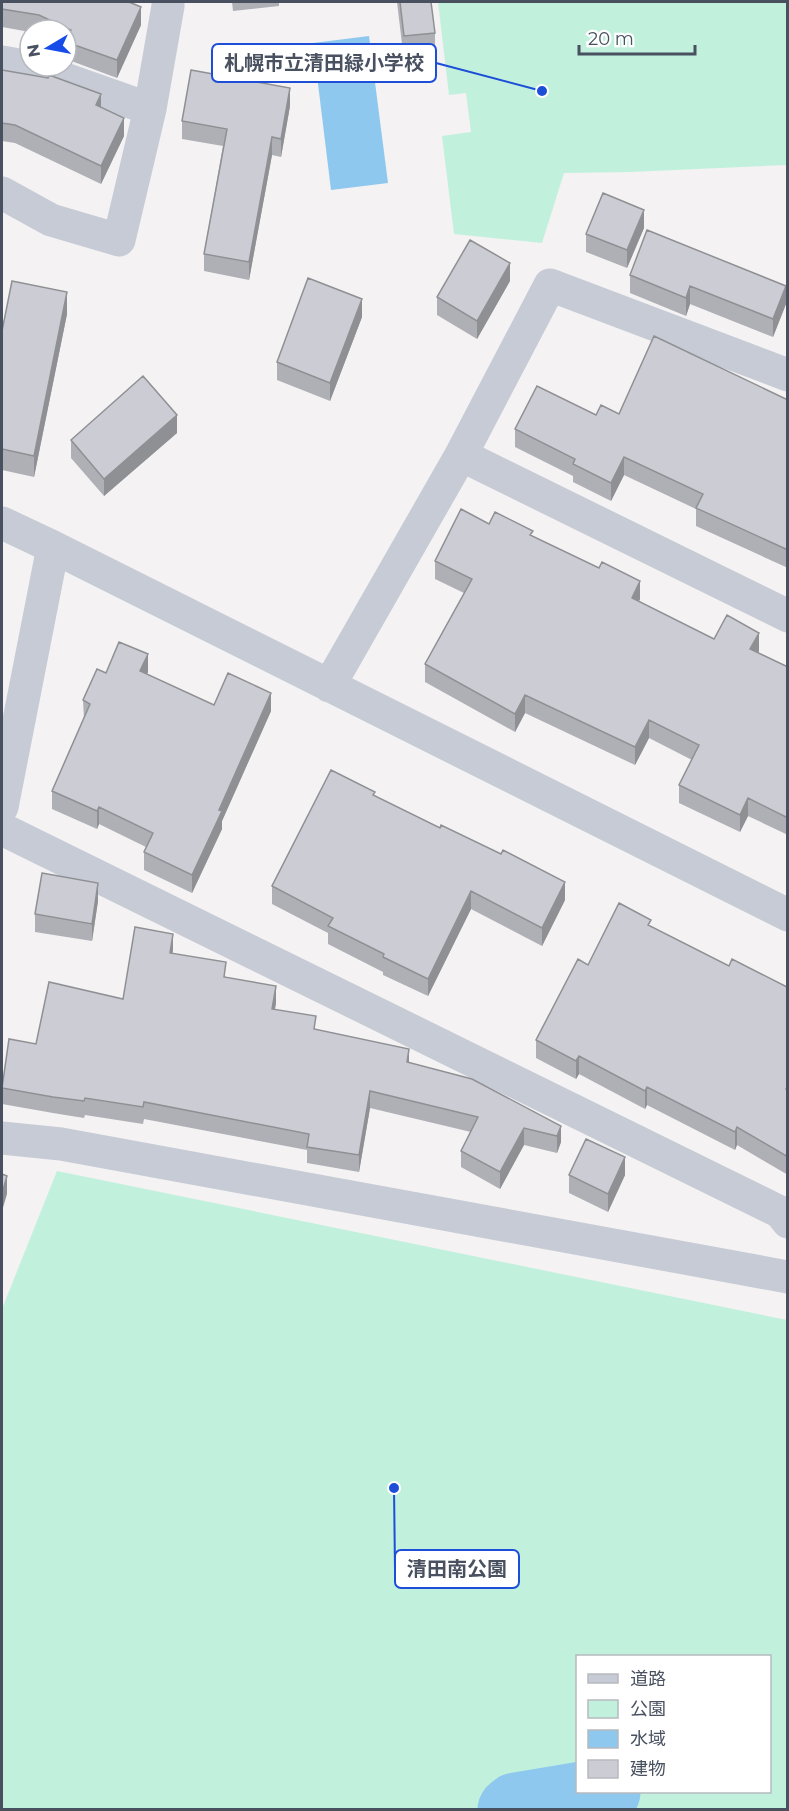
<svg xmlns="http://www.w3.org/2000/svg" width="789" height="1811" font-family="Montserrat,'Noto Sans JP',sans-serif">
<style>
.green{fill:#c1f1dd;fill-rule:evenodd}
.water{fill:#8ec8ee}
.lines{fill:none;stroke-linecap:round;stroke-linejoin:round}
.river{stroke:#8ec8ee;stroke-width:69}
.minor{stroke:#c6cbd6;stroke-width:33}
.wall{fill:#afb0b6}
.shaded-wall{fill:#8f9094}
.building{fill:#cccdd4;stroke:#8f9094;stroke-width:1.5}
.leader{fill:none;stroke:#1d4ed8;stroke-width:2}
.callout-dot{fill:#1d4ed8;stroke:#fff;stroke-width:2}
.callout{fill:#fff;stroke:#1d4ed8;stroke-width:2}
.callout-label{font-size:20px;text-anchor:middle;font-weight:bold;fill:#495160}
</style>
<rect width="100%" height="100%" fill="#f4f2f2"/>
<path class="green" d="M 438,2 L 787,2 L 787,165 L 630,172 L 564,173 L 542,243 L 454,234 L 442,136 L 471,132 L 466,93 L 449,95 Z
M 57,1171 L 787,1320 L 787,1809 L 2,1809 L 2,1309 ZM 578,1656 L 770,1656 L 770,1792 L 578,1792 Z"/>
<path class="water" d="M 369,36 L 388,183 L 331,190 L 313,43 Z"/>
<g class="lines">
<path class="river" d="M 512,1810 L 516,1807 L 606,1792"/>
<path class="minor" d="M 2,62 L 31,67 L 150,109
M 2,193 L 51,220 L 119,240 L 150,109 L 168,6 L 168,2
M 461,455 L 788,616
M 2,523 L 53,547 L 788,915
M 329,686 L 461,455 L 550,285 L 788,375
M 2,807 L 53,547
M 2,829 L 780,1212 L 788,1222
M 2,1138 L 61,1144 L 788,1277"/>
</g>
<path class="wall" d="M 2,2 L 141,25 L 117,78 L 66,59 L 66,30 L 30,30 L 30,32 L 2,27 Z
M 232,2 L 279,2 L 279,6 L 233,11 Z
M 397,2 L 431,2 L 435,33 L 435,58 L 404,61 Z
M 2,70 L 101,108 L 124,136 L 101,184 L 15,143 L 2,141 Z
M 290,106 L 281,157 L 272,155 L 249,280 L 204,271 L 204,254 L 223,146 L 182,139 L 182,121 Z
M 644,228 L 627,268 L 586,252 L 586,234 Z
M 647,230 L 786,304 L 773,337 L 690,304 L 686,316 L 630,293 L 630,275 Z
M 510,281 L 477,339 L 437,315 L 437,297 Z
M 67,314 L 34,477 L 2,470 L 2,331 Z
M 362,317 L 330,401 L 277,380 L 277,362 Z
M 788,400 L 788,568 L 696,526 L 696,509 L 624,475 L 611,501 L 573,482 L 573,476 L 515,447 L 515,429 L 596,415 Z
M 177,433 L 104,496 L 71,458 L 71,440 Z
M 489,524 L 533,537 L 640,599 L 639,601 L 714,639 L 759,651 L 758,653 L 788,667 L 788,835 L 748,816 L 740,832 L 679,803 L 679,785 L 692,760 L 649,738 L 635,765 L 525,713 L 515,732 L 425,682 L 425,664 L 464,593 L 435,579 L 435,561 Z
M 148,672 L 147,674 L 214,705 L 271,711 L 222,821 L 222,829 L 192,893 L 144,870 L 144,852 L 146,847 L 99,824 L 97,829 L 52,809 L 52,791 L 84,719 L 83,700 L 106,673 Z
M 375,796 L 565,900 L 542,946 L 471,909 L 428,996 L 383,975 L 383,972 L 328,944 L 328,933 L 272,904 L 272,886 Z
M 98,901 L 92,941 L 35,932 L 35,914 Z
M 651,927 L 729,966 L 787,987 L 788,986 L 788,1175 L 737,1145 L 735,1150 L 647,1105 L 645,1109 L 579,1074 L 576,1079 L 536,1058 L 536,1040 L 588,965 Z
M 173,950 L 172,953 L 226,977 L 276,1003 L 275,1009 L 316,1030 L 409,1063 L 561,1126 L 561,1142 L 557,1153 L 524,1145 L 500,1189 L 461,1167 L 461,1151 L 471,1132 L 370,1108 L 359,1172 L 307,1163 L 307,1150 L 144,1119 L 143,1124 L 85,1115 L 84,1118 L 53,1113 L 2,1104 L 2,1087 L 36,1044 L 123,999 Z
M 569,1175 L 625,1175 L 608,1212 L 569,1193 Z"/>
<path class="shaded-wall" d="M 141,7 L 141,25 L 117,78 L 117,60 Z
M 290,88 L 290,106 L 281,157 L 281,139 Z
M 101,94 L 101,112 L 96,105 Z
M 124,118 L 124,136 L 101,184 L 101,166 Z
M 272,137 L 272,155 L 249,280 L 249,262 Z
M 644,210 L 644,228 L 627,268 L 627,250 Z
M 510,263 L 510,281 L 477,339 L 477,321 Z
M 690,286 L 690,304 L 686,316 L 686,298 Z
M 786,286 L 786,304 L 773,337 L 773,319 Z
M 67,292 L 67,314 L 34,477 L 34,456 Z
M 362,299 L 362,317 L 330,401 L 330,383 Z
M 177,415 L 177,433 L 104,496 L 104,479 Z
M 624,457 L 624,475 L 611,501 L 611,483 Z
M 640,581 L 640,599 L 632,616 L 632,598 Z
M 759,633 L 759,651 L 750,667 L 750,649 Z
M 148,654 L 148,672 L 140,689 L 140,671 Z
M 271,693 L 271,711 L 222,821 L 222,829 L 192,893 L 192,875 L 219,810 Z
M 525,695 L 525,713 L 515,732 L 515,714 Z
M 649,720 L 649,738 L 635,765 L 635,747 Z
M 748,798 L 748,816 L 740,832 L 740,815 Z
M 99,807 L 99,824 L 97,829 L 97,811 Z
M 565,882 L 565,900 L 542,946 L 542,928 Z
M 98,883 L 98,901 L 92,941 L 92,924 Z
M 471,891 L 471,909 L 428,996 L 428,979 Z
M 173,934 L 173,950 L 170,969 L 170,953 Z
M 276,986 L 276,1003 L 272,1025 L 272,1009 Z
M 409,1049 L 409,1065 L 407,1062 Z
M 579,1056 L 579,1074 L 576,1079 L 576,1061 Z
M 647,1087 L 647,1105 L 645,1109 L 645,1091 Z
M 370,1091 L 370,1108 L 359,1172 L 359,1155 Z
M 561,1126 L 561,1142 L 557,1153 L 557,1136 Z
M 737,1127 L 737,1145 L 735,1150 L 735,1132 Z
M 524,1128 L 524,1145 L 500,1189 L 500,1172 Z
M 625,1157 L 625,1175 L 608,1212 L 608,1194 Z
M 7,1176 L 7,1194 L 2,1211 L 2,1193 Z"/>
<path class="building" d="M 2,2 L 129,2 L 141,7 L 117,60 L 66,42 L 71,30 L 39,15 L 2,9 Z
M 400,2 L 431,2 L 435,33 L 404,36 Z
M 2,70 L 48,78 L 49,75 L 101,94 L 96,105 L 124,118 L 101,166 L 15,125 L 2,123 Z
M 191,70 L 290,88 L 281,139 L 272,137 L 249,262 L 204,254 L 227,129 L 182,121 Z
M 603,193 L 644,210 L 627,250 L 586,234 Z
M 647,230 L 786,286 L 773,319 L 690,286 L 686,298 L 630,275 Z
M 470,240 L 510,263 L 477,321 L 437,297 Z
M 308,278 L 362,299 L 330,383 L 277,362 Z
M 12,281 L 67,292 L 34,456 L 2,449 L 2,331 Z
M 654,336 L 788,400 L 788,550 L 696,508 L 703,494 L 624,457 L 611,483 L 573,464 L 575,459 L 515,429 L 537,386 L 596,415 L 601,405 L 619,414 Z
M 143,376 L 177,415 L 104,479 L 71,440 Z
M 461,509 L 489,524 L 495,512 L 533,531 L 530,535 L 599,568 L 602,562 L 640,581 L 632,598 L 714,639 L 727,615 L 759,633 L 750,649 L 788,667 L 788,818 L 748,798 L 740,815 L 679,785 L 699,745 L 649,720 L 635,747 L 525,695 L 515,714 L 425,664 L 472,579 L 435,561 Z
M 119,642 L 148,654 L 140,671 L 214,705 L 228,673 L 271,693 L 219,810 L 222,811 L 192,875 L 144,852 L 153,833 L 99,807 L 97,811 L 52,791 L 90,704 L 83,700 L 97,669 L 106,673 Z
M 331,770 L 375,792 L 373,795 L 440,828 L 441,825 L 501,854 L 503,850 L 565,882 L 542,928 L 471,891 L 428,979 L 383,957 L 384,954 L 328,926 L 333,918 L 272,886 Z
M 42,873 L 98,883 L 92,924 L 35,914 Z
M 619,903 L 651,920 L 648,925 L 729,966 L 732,959 L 787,987 L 788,986 L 788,1085 L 786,1089 L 788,1090 L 788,1157 L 737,1127 L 735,1132 L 647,1087 L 645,1091 L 579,1056 L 576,1061 L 536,1040 L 578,959 L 588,965 Z
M 135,927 L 173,934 L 170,953 L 226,962 L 224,977 L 276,986 L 272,1009 L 316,1016 L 314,1029 L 409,1049 L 407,1062 L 472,1079 L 561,1126 L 557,1136 L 524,1128 L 500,1172 L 461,1151 L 478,1117 L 370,1091 L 359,1155 L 307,1147 L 309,1134 L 144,1102 L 143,1107 L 85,1098 L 84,1101 L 53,1097 L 2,1088 L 9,1039 L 36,1044 L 49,982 L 123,999 Z
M 586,1139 L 625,1157 L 608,1194 L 569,1175 Z
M 2,1174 L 7,1176 L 2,1193 Z"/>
<path class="leader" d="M542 91L436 63M394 1488L395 1569"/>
<g class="callout-dot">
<circle cx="542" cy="91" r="6"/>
<circle cx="394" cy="1488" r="6"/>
</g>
<g class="callout">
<rect x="212" y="44" width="224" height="38" rx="6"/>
<rect x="395" y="1550" width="124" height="38" rx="6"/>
</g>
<g class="callout-label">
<text x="324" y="70">札幌市立清田緑小学校</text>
<text x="457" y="1576">清田南公園</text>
</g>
<rect width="789" height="1811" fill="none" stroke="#495160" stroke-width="6"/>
<rect x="576" y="1655" width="195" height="138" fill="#ffffff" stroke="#b6b9bf" stroke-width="1.5"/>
<rect x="588" y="1674" width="30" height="9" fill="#c6cbd6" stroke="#b6b9bf" stroke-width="1.5"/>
<text x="630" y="1685" font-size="18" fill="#495160">道路</text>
<rect x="588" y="1700" width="30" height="18" fill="#c1f1dd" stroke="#b6b9bf" stroke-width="1.5"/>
<text x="630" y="1715" font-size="18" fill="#495160">公園</text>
<rect x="588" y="1730" width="30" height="18" fill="#8ec8ee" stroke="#b6b9bf" stroke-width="1.5"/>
<text x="630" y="1745" font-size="18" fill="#495160">水域</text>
<rect x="588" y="1760" width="30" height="18" fill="#cccdd4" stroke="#b6b9bf" stroke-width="1.5"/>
<text x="630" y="1775" font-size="18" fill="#495160">建物</text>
<g transform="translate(48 48) rotate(260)"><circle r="28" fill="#ffffff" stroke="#b6b9bf" stroke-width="1.5"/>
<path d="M0-4.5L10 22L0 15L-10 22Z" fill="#184ce9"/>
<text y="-9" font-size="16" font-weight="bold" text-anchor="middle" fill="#495160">N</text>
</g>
<path d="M579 45v9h116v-9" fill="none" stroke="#495160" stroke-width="3"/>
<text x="588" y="45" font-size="18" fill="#495160" stroke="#ffffff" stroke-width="4.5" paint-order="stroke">20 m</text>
</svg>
